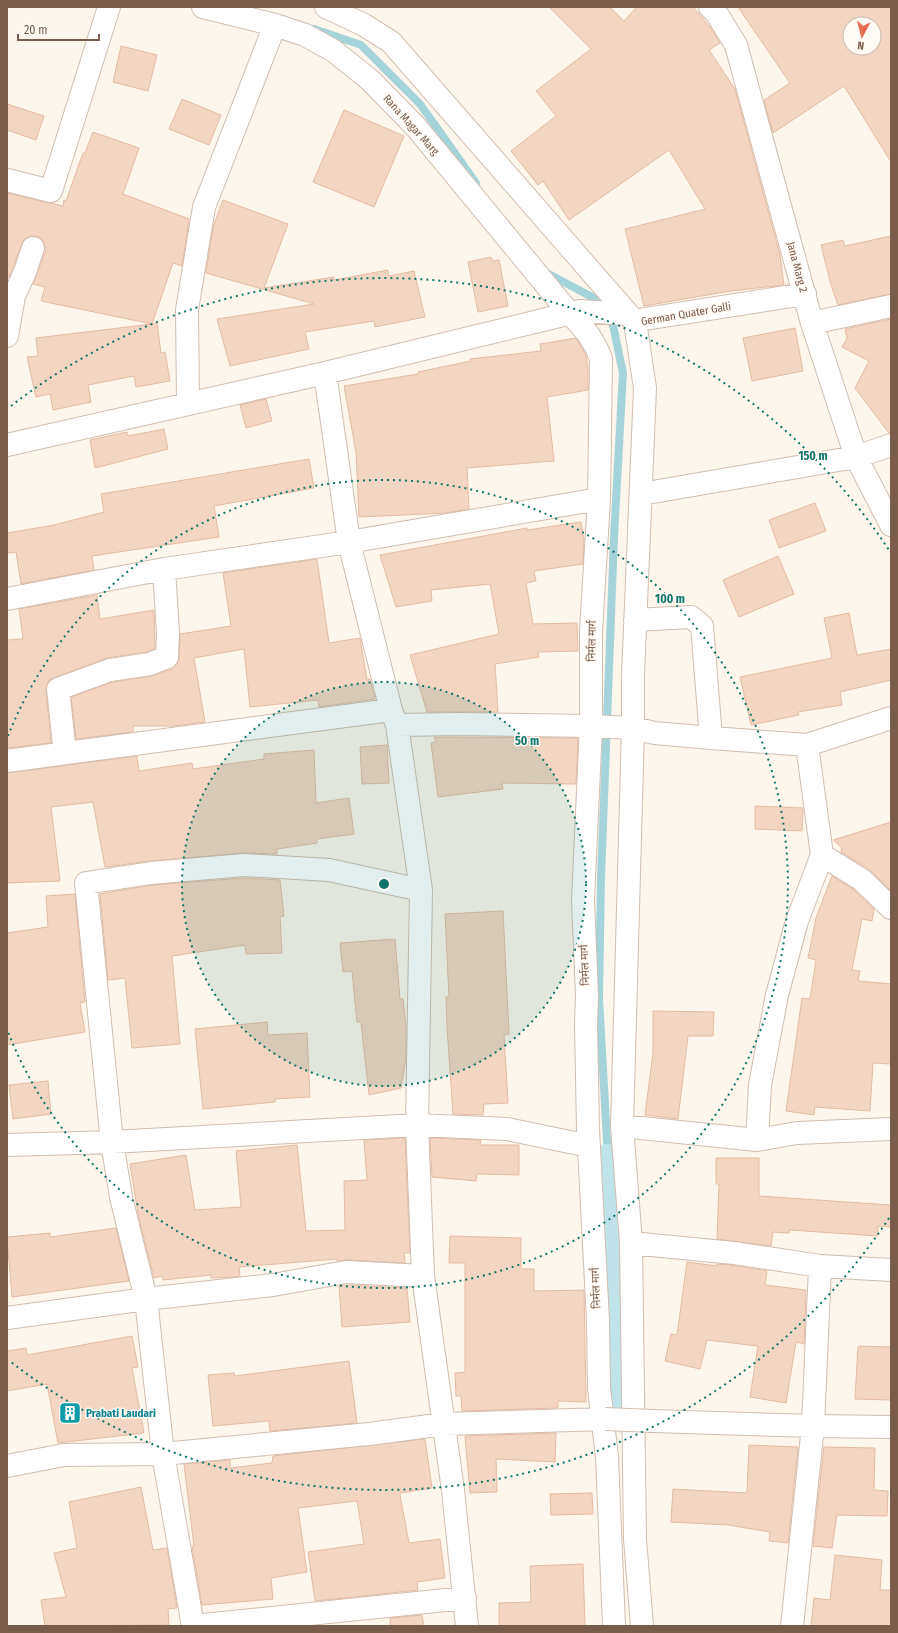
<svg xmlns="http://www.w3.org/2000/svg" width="898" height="1633" font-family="'Fira Sans Condensed','Noto Sans Devanagari',sans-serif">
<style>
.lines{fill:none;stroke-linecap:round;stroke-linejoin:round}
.stream{stroke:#a5d3da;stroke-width:8}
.canal{stroke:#bfe3e8;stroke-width:28}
.building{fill:#f3d5c3;stroke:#e6bba3;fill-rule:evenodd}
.minor-casing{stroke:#d1beb0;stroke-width:24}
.minor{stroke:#fff;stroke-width:22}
.minor-bridge-casing{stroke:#d1beb0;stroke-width:24;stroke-linecap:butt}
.minor-bridge{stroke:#fff;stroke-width:22}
.ring{fill:none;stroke:#0f766e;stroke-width:2;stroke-dasharray:2 4}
.labels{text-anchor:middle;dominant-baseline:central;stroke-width:3;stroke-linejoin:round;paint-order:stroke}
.street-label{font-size:11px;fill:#7a5c4d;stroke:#fffaf3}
.culture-label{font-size:11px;font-weight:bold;fill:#0d838f;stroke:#fffaf3;text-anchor:start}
.centre{fill:#0f766e;stroke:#fffaf3;stroke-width:2}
.ring-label{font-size:12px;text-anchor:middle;font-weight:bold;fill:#0f766e;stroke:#fffaf3;stroke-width:3;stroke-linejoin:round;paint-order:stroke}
</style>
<rect width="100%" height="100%" fill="#fdf6ec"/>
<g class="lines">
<path class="stream" d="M 314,29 L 361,45 L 420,104 L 476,183
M 543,271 L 609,306 L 623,373 L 614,537 L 601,878 L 599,998 L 608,1158"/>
<path class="canal" d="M 608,1158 L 614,1322 L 626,1420"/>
</g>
<path class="building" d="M 549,7 L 610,7 L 624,21 L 637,7 L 693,7 L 710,27 L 720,43 L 709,50 L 735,89 L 780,255 L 784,285 L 731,291 L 644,306 L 625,229 L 705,209 L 669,150 L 569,220 L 543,181 L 538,185 L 511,151 L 556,116 L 536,91 L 591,49 Z
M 738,7 L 891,7 L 891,162 L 844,86 L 773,133 L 764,100 L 790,83 ZM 850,24 L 874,24 L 874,48 L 850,48 Z
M 121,46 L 157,55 L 148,91 L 113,82 Z
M 182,99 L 221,115 L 209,145 L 169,129 Z
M 7,104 L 44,116 L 36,140 L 7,130 Z
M 344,110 L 404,136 L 374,207 L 313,182 Z
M 93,132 L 139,148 L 123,194 L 189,219 L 182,266 L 173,263 L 152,324 L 157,323 L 161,353 L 165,352 L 170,381 L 136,387 L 134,376 L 88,385 L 91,402 L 53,410 L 50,394 L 36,397 L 27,357 L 38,356 L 36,338 L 152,324 L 41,301 L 45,287 L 33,284 L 45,252 L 45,246 L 42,239 L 37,236 L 30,236 L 24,239 L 9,277 L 7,276 L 7,193 L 63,206 L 64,200 L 66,201 L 83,153 L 85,153 Z
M 223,200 L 288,224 L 264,288 L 334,277 L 334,280 L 388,270 L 389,276 L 414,271 L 425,317 L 375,327 L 374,321 L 305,332 L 309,349 L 230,366 L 217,319 L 314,304 L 206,273 L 213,227 Z
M 891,236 L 891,294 L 838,305 L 831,285 L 821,245 L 843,240 L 845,246 Z
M 491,257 L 493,261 L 499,260 L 508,306 L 478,312 L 468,262 Z
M 891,319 L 891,433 L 889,433 L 855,388 L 869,361 L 842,347 L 847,338 L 845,329 Z
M 795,328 L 803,371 L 752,381 L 743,338 Z
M 576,338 L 586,355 L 588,370 L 588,390 L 547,397 L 554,461 L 467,468 L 469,509 L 446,513 L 359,517 L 356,452 L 344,386 L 418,374 L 418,372 L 471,361 L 470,359 L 541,351 L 540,344 Z
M 266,399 L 272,421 L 246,428 L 240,405 Z
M 164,429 L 168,449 L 95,468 L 90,440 L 127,432 L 128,436 Z
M 309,459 L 314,488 L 214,506 L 219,537 L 92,556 L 94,570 L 21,584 L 16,552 L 7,553 L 7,533 L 54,525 L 104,512 L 101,494 Z
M 815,503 L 826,531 L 779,548 L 769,520 Z
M 581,522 L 584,540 L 583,564 L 534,571 L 536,581 L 526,583 L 533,624 L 577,623 L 578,651 L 538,652 L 539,657 L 495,664 L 498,712 L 427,712 L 410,655 L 499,634 L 491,589 L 490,584 L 431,590 L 432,601 L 396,607 L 380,555 L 527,528 L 527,530 Z
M 778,556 L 794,594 L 739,617 L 723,580 Z
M 317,559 L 329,643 L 360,638 L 367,680 L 370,679 L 375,699 L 319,707 L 318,700 L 250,707 L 244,649 L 194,658 L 205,722 L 173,726 L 133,726 L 133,732 L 76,739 L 71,697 L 113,682 L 152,676 L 172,669 L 177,664 L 179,658 L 180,634 L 231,626 L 223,573 Z
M 97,595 L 100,619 L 154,610 L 155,648 L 147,652 L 106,658 L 49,680 L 46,690 L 51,743 L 7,748 L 7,640 L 23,639 L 19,609 Z
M 849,613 L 857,655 L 891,649 L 891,680 L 840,692 L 842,705 L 798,712 L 799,715 L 751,725 L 740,677 L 832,658 L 824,618 Z
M 434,737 L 578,738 L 576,784 L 502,783 L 503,789 L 438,797 L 431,743 L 436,742 Z
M 387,745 L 389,783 L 362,784 L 360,747 Z
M 314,750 L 316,803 L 349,798 L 354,834 L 317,839 L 317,843 L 277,849 L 277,854 L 243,853 L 150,861 L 105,867 L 93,802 L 51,807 L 60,881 L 7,883 L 7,773 L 137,756 L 139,771 L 192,763 L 193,769 L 264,759 L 264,754 Z
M 755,806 L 803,808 L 802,831 L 755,829 Z
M 891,822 L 891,891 L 869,869 L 841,852 L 842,848 L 833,840 Z
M 832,876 L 854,890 L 874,909 L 872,921 L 862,919 L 852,970 L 860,971 L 858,981 L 891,984 L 891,1064 L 873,1063 L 870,1111 L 815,1107 L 814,1115 L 786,1111 L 802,998 L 810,999 L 816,960 L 808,958 L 816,918 Z
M 244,878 L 280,880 L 284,916 L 280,917 L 282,953 L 246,954 L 245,945 L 172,956 L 180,1044 L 132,1048 L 125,978 L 108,980 L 100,894 L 152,885 Z
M 75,894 L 85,1002 L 80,1003 L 85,1032 L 7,1045 L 7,933 L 48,927 L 46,896 Z
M 503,911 L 509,1034 L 504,1035 L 508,1103 L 484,1104 L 483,1115 L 453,1114 L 447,1027 L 446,997 L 449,997 L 445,914 Z
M 395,939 L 400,999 L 403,999 L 406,1025 L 406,1058 L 401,1088 L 369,1095 L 361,1022 L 357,1022 L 352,971 L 343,972 L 340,943 Z
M 653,1011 L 714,1012 L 713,1036 L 688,1036 L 678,1119 L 645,1115 L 653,1053 Z
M 267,1022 L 268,1035 L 307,1033 L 310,1097 L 275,1099 L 275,1102 L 203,1109 L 195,1029 Z
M 48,1081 L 51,1114 L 13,1119 L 9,1085 Z
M 405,1138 L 410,1253 L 404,1253 L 405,1263 L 347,1260 L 337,1261 L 337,1259 L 239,1267 L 240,1276 L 233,1277 L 211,1278 L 211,1275 L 163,1280 L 162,1276 L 154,1278 L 139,1219 L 130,1164 L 186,1155 L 195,1210 L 241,1207 L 236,1151 L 297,1145 L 306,1231 L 345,1230 L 344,1181 L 367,1180 L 364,1140 Z
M 430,1138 L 481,1140 L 480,1145 L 519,1145 L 519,1175 L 477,1174 L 476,1181 L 432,1177 Z
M 716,1158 L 759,1158 L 759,1196 L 891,1205 L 891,1227 L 878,1226 L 878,1236 L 790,1230 L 789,1233 L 773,1232 L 771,1246 L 717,1239 L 719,1184 L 716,1184 Z
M 116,1228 L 129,1281 L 12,1297 L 7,1237 L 50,1233 L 50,1237 Z
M 450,1236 L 521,1238 L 521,1269 L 534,1269 L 534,1291 L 584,1290 L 586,1402 L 558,1401 L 558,1408 L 462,1411 L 461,1396 L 456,1396 L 455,1373 L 465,1372 L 465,1263 L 449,1263 Z
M 687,1262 L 717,1266 L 717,1264 L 732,1265 L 767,1271 L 765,1285 L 806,1290 L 804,1344 L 796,1342 L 786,1403 L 750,1397 L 758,1346 L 707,1340 L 700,1369 L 665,1361 L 671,1334 L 677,1335 Z
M 347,1285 L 407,1288 L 410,1322 L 342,1327 L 339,1286 Z
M 132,1336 L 138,1367 L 132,1368 L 144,1433 L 58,1443 L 47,1384 L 7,1391 L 7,1351 L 26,1348 L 27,1355 Z
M 858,1346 L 891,1347 L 891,1400 L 855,1399 Z
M 349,1361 L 357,1423 L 270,1431 L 269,1421 L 213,1426 L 208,1375 L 234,1373 L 235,1376 Z
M 556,1433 L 555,1462 L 496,1459 L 497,1492 L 470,1493 L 465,1436 Z
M 425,1439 L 432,1488 L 401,1493 L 400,1495 L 409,1543 L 440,1539 L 445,1578 L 417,1582 L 418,1590 L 315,1601 L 308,1552 L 364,1544 L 357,1501 L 340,1503 L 298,1508 L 307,1572 L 271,1578 L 273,1599 L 202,1605 L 192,1546 L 194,1546 L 184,1464 L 230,1460 L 230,1468 L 272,1463 L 273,1456 Z
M 749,1445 L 798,1447 L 788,1543 L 769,1541 L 770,1532 L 728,1525 L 671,1522 L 673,1489 L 747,1493 Z
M 824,1447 L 875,1448 L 874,1490 L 888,1491 L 887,1516 L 837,1515 L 832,1548 L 813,1546 Z
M 141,1487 L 153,1550 L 167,1548 L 177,1608 L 168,1609 L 169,1625 L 45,1626 L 41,1600 L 66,1597 L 54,1553 L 77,1548 L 69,1502 Z
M 592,1493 L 593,1514 L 551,1515 L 550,1494 Z
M 835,1555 L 882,1560 L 880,1590 L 891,1590 L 891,1626 L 811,1626 L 814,1598 L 830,1600 Z
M 583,1564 L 585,1626 L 499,1626 L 499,1603 L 531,1602 L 530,1566 Z
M 422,1615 L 424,1626 L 390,1626 L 390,1618 Z"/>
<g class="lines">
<g class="minor-casing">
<path id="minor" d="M 203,7 L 275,25 L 305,35 L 334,51 L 370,80 L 416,127 L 570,314 C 584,327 595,341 601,359 L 599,499 L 591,631 L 591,726 L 583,900 L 587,996 L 586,1025 L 588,1129 L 598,1321 L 599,1388 L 607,1457 L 614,1626
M 326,7 L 364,25 L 391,42 L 628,314
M 710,7 L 717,14 L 736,45 L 812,323 L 856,457 L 891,525
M 7,180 L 51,191 L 109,7
M 635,322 L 645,388 L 633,676 L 633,728 L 622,1126 L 631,1243 L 734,1253 L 820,1266 L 891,1270
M 812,323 L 891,306
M 7,336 L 14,296 L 25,272 L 33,248
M 325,373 L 349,542 L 391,710 L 397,725 L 421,890 L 417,1125 L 423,1276 L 453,1490 L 467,1626
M 188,404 L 187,310 L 204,207 L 275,25
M 7,445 L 325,373 L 580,311 L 628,314 L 635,322 L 645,319 L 805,294
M 641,494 L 856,457 L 891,445
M 7,599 L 164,569 L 349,542 L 599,499
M 635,620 L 691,617 L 702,626 L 711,738 L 807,745 L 822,855 L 797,921 L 777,995 L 760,1085 L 757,1140
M 397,725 L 459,724 L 591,726 L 633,728 L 655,733 L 711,738
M 807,745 L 891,718
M 65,753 L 58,689 L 110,670 L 150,664 L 167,657 L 168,633 L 164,569
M 7,761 L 391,710
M 822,855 L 862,880 L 891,908
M 421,890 L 329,870 L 244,865 L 151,873 L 86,883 L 112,1142 L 121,1197 L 146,1299 L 163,1454 L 193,1626 L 465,1598
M 622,1126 L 757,1140 L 797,1133 L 891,1129
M 7,1145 L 112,1142 L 417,1125 L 507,1129 L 589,1146
M 631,1243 L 635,1539 L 642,1626
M 7,1318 L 146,1299 L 273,1285 L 346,1272 L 423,1276
M 653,1421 L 813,1426 L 891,1427
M 7,1466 L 64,1455 L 163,1454 L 369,1434 L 444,1424 L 605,1419
M 792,1626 L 813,1426 L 820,1266"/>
</g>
<use href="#minor" class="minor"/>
<g class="minor-bridge-casing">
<path id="minor-bridge" d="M 605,1419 L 653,1421"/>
</g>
<use href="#minor-bridge" class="minor-bridge"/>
</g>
<circle cx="384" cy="884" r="202" fill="#0f766e" fill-opacity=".12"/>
<g class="ring">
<circle cx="384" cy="884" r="202"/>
<path d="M8 736A404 404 0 1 1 8 1032"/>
<path d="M889 1218A606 606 0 0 1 11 1362M11 406A606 606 0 0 1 889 550"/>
</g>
<defs>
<g id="building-square" transform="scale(1.15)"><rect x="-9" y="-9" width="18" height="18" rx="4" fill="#0f9aa8" stroke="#fffaf3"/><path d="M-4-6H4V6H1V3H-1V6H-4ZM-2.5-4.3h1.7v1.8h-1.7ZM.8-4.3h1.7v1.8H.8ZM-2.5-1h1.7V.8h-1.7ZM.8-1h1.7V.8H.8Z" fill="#fff"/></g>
</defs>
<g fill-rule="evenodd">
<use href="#building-square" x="70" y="1413"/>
</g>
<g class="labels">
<g class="street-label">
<text transform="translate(411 125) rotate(48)">Rana Magar Marg</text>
<text transform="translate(797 267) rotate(75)">Jana Marg 2</text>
<text transform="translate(686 314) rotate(-10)">German Quater Galli</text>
<text transform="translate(592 641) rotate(-89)">निर्मल मार्ग</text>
<text transform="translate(585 965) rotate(-93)">निर्मल मार्ग</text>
<text transform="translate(596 1288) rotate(-93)">निर्मल मार्ग</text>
</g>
<g class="culture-label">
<text x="86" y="1413">Prabati Laudari</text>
</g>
</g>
<circle cx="384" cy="884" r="6" class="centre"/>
<g class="ring-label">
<text x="813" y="460">150 m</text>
<text x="670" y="603">100 m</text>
<text x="527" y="745">50 m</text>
</g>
<rect width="898" height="1633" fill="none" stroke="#7a5c4d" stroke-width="16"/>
<g transform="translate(862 36) rotate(187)"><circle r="19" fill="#fffaf3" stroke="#cabbb1"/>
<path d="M0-3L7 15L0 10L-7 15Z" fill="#e76f51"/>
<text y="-6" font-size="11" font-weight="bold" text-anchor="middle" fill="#7a5c4d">N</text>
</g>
<path d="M18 34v6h81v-6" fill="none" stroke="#7a5c4d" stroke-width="2"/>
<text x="24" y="34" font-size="12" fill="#7a5c4d" stroke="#fffaf3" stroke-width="3" paint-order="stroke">20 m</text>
</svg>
